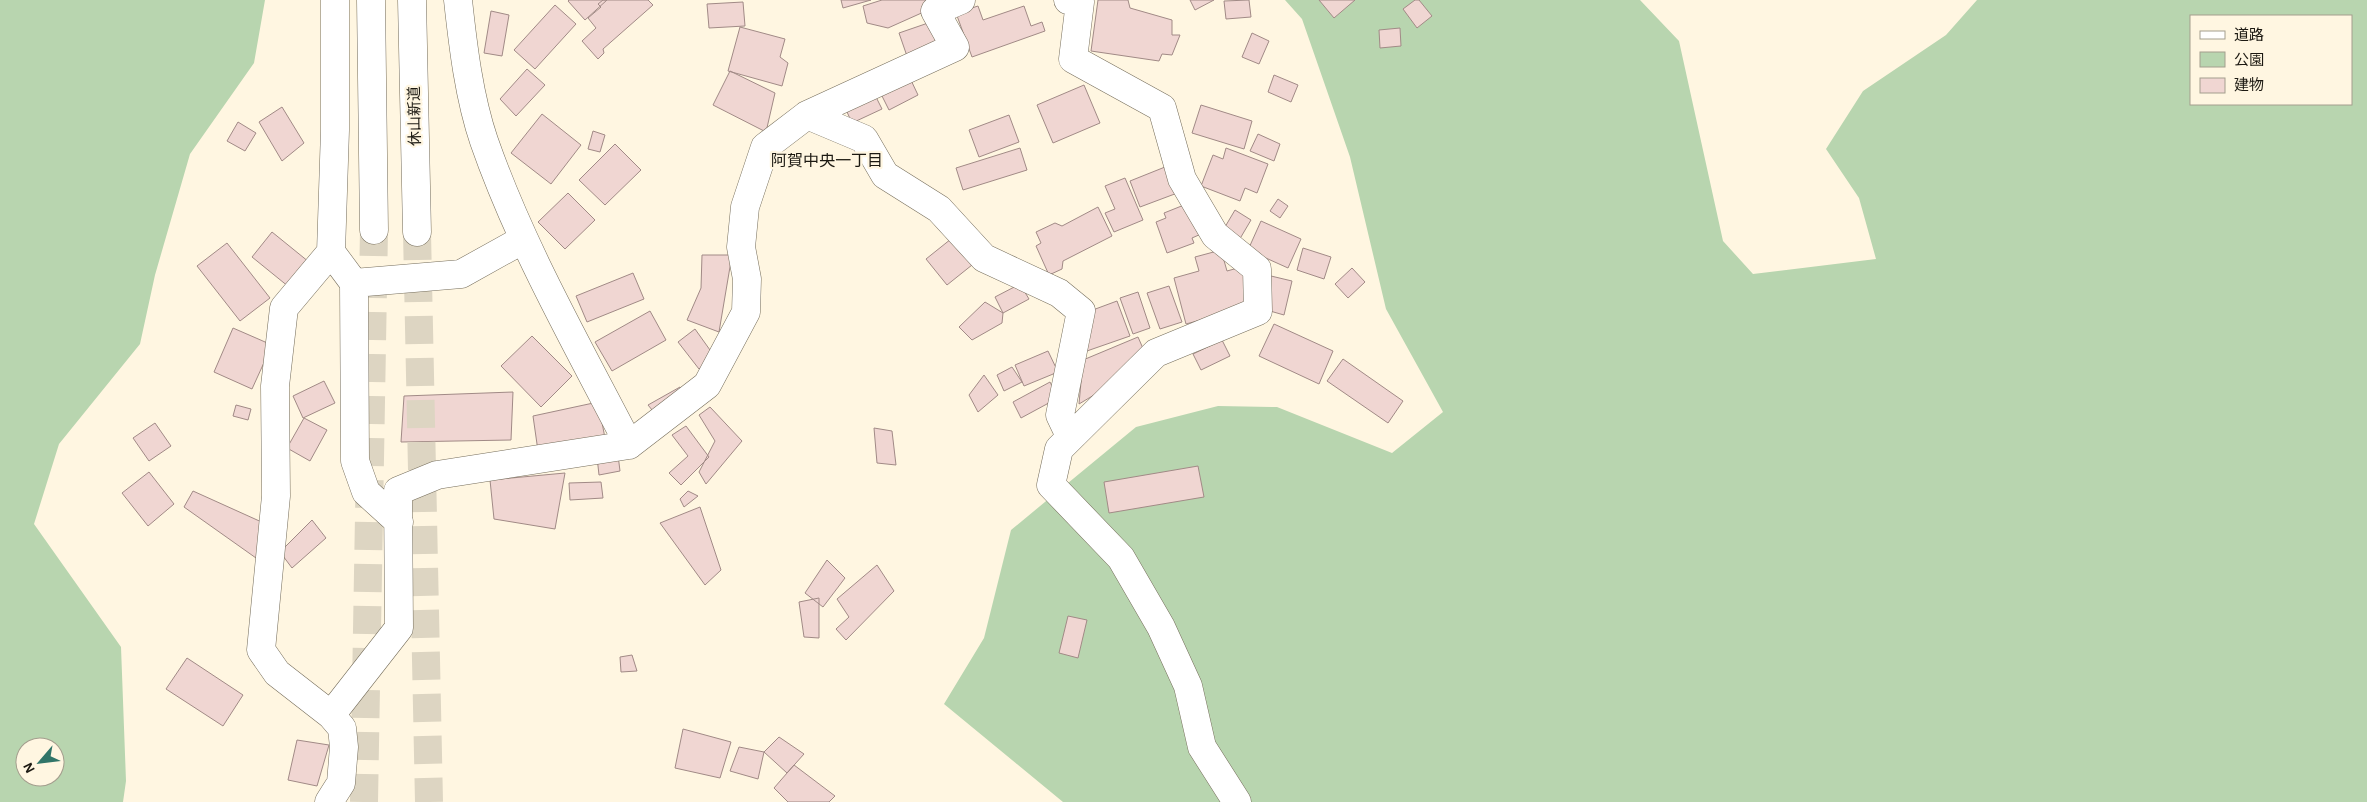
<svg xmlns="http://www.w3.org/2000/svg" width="2367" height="802" font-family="'Alegreya Sans','Noto Sans JP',sans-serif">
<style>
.green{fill:#b8d5af;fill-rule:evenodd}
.building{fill:#f0d6d2;stroke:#a18a86}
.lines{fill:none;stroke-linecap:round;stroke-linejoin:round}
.trunk-tunnel{stroke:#ddd5c2;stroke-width:28;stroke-dasharray:28 14;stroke-linecap:butt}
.minor-casing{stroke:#756d5b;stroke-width:29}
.trunk-casing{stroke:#756d5b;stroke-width:29}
.minor{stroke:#fff;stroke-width:28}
.trunk{stroke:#fff;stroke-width:28}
.labels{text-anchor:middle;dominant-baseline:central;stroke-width:4.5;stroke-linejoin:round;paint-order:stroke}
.street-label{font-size:15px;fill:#1c1912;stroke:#fff6e1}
.neighbourhood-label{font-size:16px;fill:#1c1912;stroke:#fff6e1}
</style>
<rect width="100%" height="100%" fill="#fff6e1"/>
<path class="green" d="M 0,0 L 265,0 L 254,63 L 190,154 L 155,275 L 140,344 L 59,444 L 34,524 L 121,647 L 126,781 L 123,802 L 0,802 ZM 25,747 L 55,747 L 55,777 L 25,777 Z
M 1285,0 L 1640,0 L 1679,41 L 1723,241 L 1753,274 L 1876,259 L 1859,198 L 1826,149 L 1863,91 L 1946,35 L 1977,0 L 2367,0 L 2367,802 L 1063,802 L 944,704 L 984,638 L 1011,530 L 1136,427 L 1218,406 L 1277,407 L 1392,453 L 1443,412 L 1386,309 L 1350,157 L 1302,19 ZM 2191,16 L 2351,16 L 2351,104 L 2191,104 Z"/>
<path class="building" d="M 569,0 L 607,0 L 585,20 L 568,1 Z
M 603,0 L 648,0 L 653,5 L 603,49 L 604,53 L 598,59 L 582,41 L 596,28 L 588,18 L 601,7 L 598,4 Z
M 841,0 L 871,0 L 843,8 Z
M 882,0 L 926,0 L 926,11 L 888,28 L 867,23 L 863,6 Z
M 1098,0 L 1128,0 L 1130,8 L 1172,20 L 1172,35 L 1180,35 L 1172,55 L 1162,54 L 1159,61 L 1091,51 Z
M 1190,0 L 1214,0 L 1195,10 Z
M 1249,0 L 1251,17 L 1226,19 L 1224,1 Z
M 1319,0 L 1355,0 L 1334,18 Z
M 1415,0 L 1419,0 L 1432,16 L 1417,28 L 1403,9 Z
M 743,2 L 745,26 L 709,28 L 707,4 Z
M 555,5 L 576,24 L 535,69 L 514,50 Z
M 978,6 L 983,20 L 1024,6 L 1031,26 L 1042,22 L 1045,31 L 972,57 L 956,13 Z
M 491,11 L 509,15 L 502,56 L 484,53 Z
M 931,22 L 940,47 L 908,59 L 899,33 Z
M 740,27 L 785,39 L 780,57 L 788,63 L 782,86 L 728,71 Z
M 1400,28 L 1401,46 L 1380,48 L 1379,30 Z
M 1252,33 L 1269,41 L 1259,64 L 1242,57 Z
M 527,69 L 545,85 L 516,116 L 500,99 Z
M 730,71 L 775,93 L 766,132 L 713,105 Z
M 1274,75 L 1298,85 L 1291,102 L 1268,92 Z
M 909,76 L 918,95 L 889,110 L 879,90 Z
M 1084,85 L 1100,123 L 1053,143 L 1037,105 Z
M 872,89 L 882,109 L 852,123 L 843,103 Z
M 1201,105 L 1252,121 L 1244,149 L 1192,133 Z
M 282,107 L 304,143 L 282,161 L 259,122 Z
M 542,114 L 581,145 L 551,184 L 511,153 Z
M 1009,115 L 1019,142 L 979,157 L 969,130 Z
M 238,122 L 256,133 L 245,151 L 227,141 Z
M 593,131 L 605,135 L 600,152 L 588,149 Z
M 1258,134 L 1280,144 L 1274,161 L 1250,151 Z
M 615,144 L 641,170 L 605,205 L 579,180 Z
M 1020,148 L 1027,170 L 963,190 L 956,168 Z
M 1226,148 L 1268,164 L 1257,193 L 1245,188 L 1240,201 L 1201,186 L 1213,155 L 1223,159 Z
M 1170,165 L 1180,192 L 1140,207 L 1130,181 Z
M 1125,178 L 1143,220 L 1114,232 L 1105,213 L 1115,209 L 1105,186 Z
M 568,193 L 595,220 L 565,249 L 538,222 Z
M 1278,199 L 1288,206 L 1280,218 L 1270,211 Z
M 1189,203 L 1201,234 L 1192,238 L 1194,243 L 1167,253 L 1156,222 L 1166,218 L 1164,213 Z
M 1098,207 L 1112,236 L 1063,261 L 1062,269 L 1049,275 L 1036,246 L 1041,243 L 1036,232 L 1055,223 L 1062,226 Z
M 1235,210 L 1251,220 L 1238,242 L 1222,232 Z
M 1261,221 L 1301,239 L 1288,268 L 1248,250 Z
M 272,232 L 309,262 L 289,287 L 252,257 Z
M 956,235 L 977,261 L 947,285 L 926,259 Z
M 227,243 L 270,298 L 240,321 L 197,266 Z
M 1303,248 L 1331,257 L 1324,279 L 1297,270 Z
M 1221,250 L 1227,271 L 1245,266 L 1255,305 L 1186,324 L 1174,278 L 1199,271 L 1195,257 Z
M 702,255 L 732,255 L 719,332 L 687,320 L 701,288 Z
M 1352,268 L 1365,282 L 1348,298 L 1335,284 Z
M 633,273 L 644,299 L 587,322 L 576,296 Z
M 1271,276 L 1292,281 L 1284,315 L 1263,309 Z
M 1020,284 L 1029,299 L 1003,313 L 995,297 Z
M 1169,286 L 1182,322 L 1160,329 L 1147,293 Z
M 1138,292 L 1150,328 L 1133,334 L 1120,298 Z
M 1117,301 L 1130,336 L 1084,352 L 1090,311 Z
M 985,302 L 1003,313 L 1002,323 L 972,340 L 959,327 Z
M 650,311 L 666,340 L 612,371 L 595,342 Z
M 1274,324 L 1333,351 L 1319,384 L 1259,356 Z
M 233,328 L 272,345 L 252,389 L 214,372 Z
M 695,329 L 715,357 L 699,369 L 678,342 Z
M 532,336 L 572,376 L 541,407 L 501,366 Z
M 1138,337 L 1145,353 L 1114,383 L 1079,404 L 1083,360 Z
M 1222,340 L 1230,356 L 1201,370 L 1193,354 Z
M 1048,351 L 1058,372 L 1024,386 L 1015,365 Z
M 1343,359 L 1403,401 L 1388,423 L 1327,381 Z
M 1012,367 L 1022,382 L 1004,391 L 997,375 Z
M 984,375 L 998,395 L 978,412 L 969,395 Z
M 324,381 L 335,403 L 303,418 L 293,396 Z
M 1050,382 L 1058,398 L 1021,418 L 1013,402 Z
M 680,387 L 686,394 L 657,416 L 648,405 Z
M 513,392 L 511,440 L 401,442 L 404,396 Z
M 598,402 L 605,438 L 538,451 L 533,416 Z
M 236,405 L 251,409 L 248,420 L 233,416 Z
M 710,407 L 742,441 L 706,484 L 699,472 L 715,441 L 699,415 Z
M 304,418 L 327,430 L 310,461 L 287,448 Z
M 155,423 L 171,446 L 149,461 L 133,438 Z
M 686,426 L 709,457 L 681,485 L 669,473 L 688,456 L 672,435 Z
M 874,428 L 892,431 L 896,465 L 877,463 Z
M 618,455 L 620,471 L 599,475 L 597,457 Z
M 1198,466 L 1204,497 L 1109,513 L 1104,482 Z
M 149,472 L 174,504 L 148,526 L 122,493 Z
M 565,473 L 555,529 L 494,519 L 490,480 Z
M 601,482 L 603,498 L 570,500 L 569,483 Z
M 193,491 L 266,524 L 256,558 L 184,507 Z
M 688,491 L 698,496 L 684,507 L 680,499 Z
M 700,507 L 721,570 L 705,585 L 660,523 Z
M 312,520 L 326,538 L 292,568 L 280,552 Z
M 827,560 L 845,578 L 823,607 L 805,593 Z
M 877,565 L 894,591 L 846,640 L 836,629 L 849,617 L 837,599 Z
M 819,598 L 819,638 L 804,637 L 799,602 Z
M 1068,616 L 1087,620 L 1078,658 L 1059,653 Z
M 632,655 L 637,671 L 621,672 L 620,657 Z
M 187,658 L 243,695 L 223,726 L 166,689 Z
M 683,729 L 731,742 L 720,778 L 675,768 Z
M 779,737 L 804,754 L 787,773 L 764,752 Z
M 297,740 L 329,745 L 317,786 L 288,780 Z
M 739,747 L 764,752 L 758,779 L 730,771 Z
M 794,765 L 835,796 L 829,802 L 788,802 L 774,788 Z"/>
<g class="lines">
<path class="trunk-tunnel" d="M 417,232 L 429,802
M 364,802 L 374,230"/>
<g class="minor-casing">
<path id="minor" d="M 335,0 L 335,130 L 331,252 L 354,283 L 355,461 L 366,492 L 399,522
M 458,0 C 463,46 469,97 484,141 C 521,247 578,346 629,445
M 1068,0 L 1080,2 L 1073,59 L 1162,108 L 1182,179 L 1215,235 L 1257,269 L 1258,311 L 1156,353 L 1059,449 L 1051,485 L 1121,558 L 1161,627 L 1188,686 L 1202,747 L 1237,802
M 807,115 L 864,139 L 885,175 L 939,209 L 984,258 L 1059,293 L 1081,311 L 1060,415 L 1070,436
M 354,283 L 461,274 L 524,239
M 331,715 L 399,628 L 398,491 L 437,475 L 629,445 L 707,385 L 746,312 L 747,279 L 741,247 L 745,207 L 765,147 L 807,115 L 955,47 L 935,11 L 961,0
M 329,802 L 341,783 L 344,747 L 342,728 L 331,715 L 277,673 L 261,650 L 276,496 L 275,386 L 284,308 L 331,252"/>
</g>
<g class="trunk-casing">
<path id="trunk" d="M 371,0 L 374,230
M 412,0 L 417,232"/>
</g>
<use href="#minor" class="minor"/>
<use href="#trunk" class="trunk"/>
</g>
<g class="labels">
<g class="street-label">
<text transform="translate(415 116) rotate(-91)">休山新道</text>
</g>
<g class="neighbourhood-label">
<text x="827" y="161">阿賀中央一丁目</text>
</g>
</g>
<rect x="2190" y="15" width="162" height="90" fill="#fff6e1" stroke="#a49e8e"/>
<rect x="2200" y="31" width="25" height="8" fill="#ffffff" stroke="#a49e8e"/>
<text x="2234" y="40" font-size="15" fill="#1c1912">道路</text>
<rect x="2200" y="52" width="25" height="15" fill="#b8d5af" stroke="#a49e8e"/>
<text x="2234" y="65" font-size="15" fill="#1c1912">公園</text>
<rect x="2200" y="78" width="25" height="15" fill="#f0d6d2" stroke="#a49e8e"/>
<text x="2234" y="90" font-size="15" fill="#1c1912">建物</text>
<g transform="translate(40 762) rotate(242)"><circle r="24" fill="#fff6e1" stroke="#a49e8e"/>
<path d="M0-4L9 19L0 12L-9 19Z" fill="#317568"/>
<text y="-8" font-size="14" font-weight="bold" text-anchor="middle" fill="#1c1912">N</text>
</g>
</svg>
